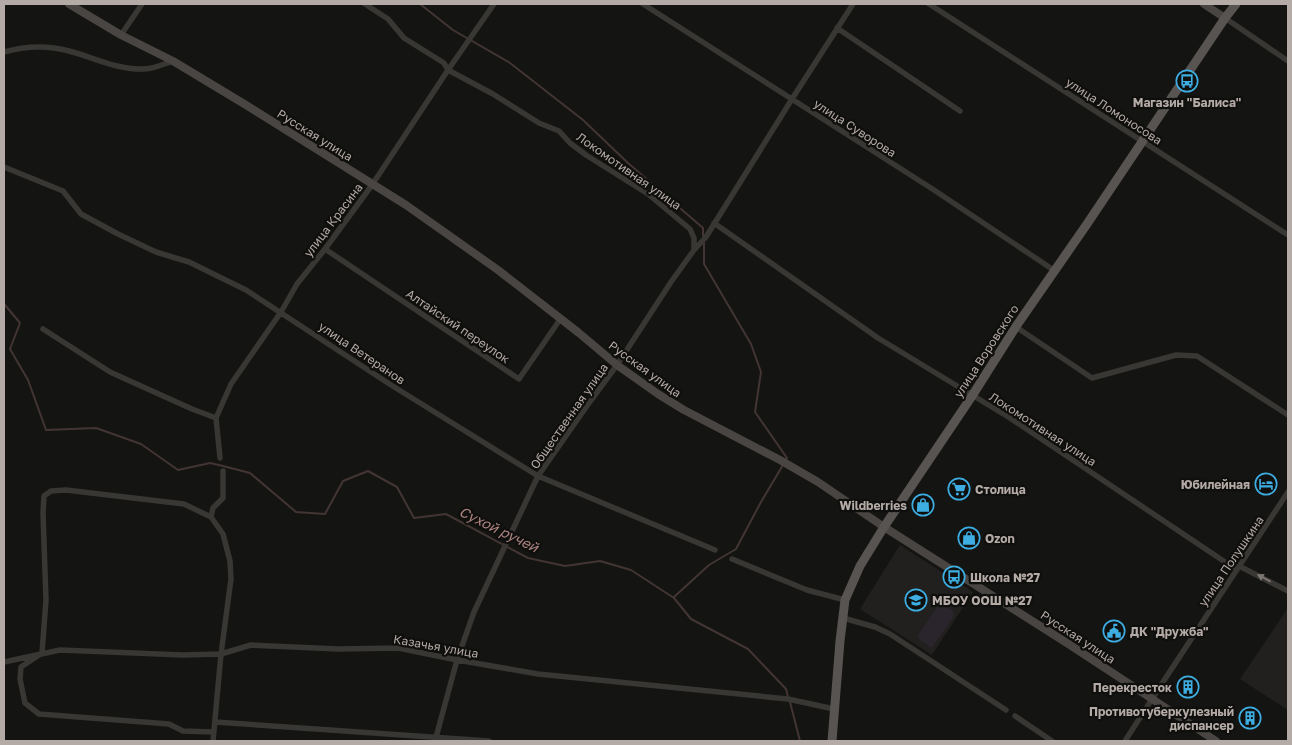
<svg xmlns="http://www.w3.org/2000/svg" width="1292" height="745" font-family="'Golos Text',sans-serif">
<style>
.built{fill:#21201f}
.green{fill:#2a242c}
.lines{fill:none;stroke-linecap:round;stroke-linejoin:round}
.stream{stroke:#423533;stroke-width:2}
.street{stroke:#393734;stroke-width:5.5}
.secondary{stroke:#494542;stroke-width:8}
.primary{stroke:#585451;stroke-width:9}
.oneway{fill:#7d7673}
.labels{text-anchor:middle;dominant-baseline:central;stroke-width:4.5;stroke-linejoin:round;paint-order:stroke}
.poi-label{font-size:12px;font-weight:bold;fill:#b4aaa6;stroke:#0f0f0e;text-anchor:start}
.street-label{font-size:12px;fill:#b4aaa6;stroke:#0f0f0e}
.water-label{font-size:14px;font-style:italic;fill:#ac847f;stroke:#0f0f0e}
</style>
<rect width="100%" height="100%" fill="#141413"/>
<path class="built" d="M 900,545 L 973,592 L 932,655 L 860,609 Z
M 1288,608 L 1288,710 L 1240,679 Z"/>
<path class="green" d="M 939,604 L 941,604 L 953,611 L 954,616 L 934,645 L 932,647 L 930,647 L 919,639 L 918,635 Z"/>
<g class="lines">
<path class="stream" d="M 420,4 L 453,30 L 510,63 L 583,120 L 628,163 L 703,228 L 703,236
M 704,243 L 704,264 L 751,344 L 761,372 L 755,412 L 787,458 L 785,461
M 4,305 L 5,305 L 20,323 L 10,349 L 28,380 L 46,430 L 96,428 L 141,444 L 178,470 L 210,463 L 223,466 L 250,473 L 296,512 L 325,514 L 343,481 L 368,471 L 397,487 L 414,518 L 446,514 L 528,558 L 565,566 L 600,561 L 631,570 L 674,598 L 691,619 L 748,649 L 786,689 L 788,697
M 674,597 L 709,565 L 736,549 L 761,502 L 783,465
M 790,702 L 800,741"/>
<path class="street" d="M 365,4 L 388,19 L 404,38 L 444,63 L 448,70 L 493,94 L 539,123 L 559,131 L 570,143 L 586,155 L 648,194 L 690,229 L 694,238 L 694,250
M 643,4 L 934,190 L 1055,271
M 929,4 L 1288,235
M 1225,18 L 1288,61
M 837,28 L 960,111
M 121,35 L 142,4
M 4,52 C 25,46 47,45 69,51 C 93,57 117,70 143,69 C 154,69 163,64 173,61
M 4,167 L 63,191 L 81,214 L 118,234 L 156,252 L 189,262 L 246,290 L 391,385 L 538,476 L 715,550
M 714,223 L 878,338 L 1010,418 L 1237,570
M 325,249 L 519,379 L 561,318
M 1016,327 L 1092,378 L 1176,355 L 1197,356 L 1288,415
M 43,329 L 110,372 L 192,409 L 216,418
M 220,458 L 216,418 L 231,384 L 281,312 L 297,284 L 325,249 L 372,185 L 448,70 L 494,4
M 211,517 L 184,504 L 66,490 L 51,491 L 44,496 L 43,513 L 46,600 L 42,653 L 21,667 L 20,679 L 25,703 L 39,714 L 169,724 L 183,731 L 214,732
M 732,559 L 807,590 L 845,600
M 1239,566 L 1288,591
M 843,618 L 875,627 L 890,634 L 1006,710
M 4,662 L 60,650 L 183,655 L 221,654 L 251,645 L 338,649 L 398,648 L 457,660 L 538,674 L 788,699 L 834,709
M 1015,716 L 1052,741
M 215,722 L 489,741
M 213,741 L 221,654 L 231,579 L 230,561 L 223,534 L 211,517 L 213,508 L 223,498 L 223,471
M 435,741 L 457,660 L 474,612 L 538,476 L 589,403 L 617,365 L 671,282 L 694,250 L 706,237 L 792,99 L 853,4
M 1125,741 L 1161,685 L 1288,492"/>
<path class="secondary" d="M 69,4 L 121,35 L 173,61 L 246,105 L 406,205 L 498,270 L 579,333 L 617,365 L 658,394 L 684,410 L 780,460 L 818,482 L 884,527 L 1067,643 L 1216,741
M 1204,4 L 1225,18"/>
<path class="primary" d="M 832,741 L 840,641 L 845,600 L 860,566 L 884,527 L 972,396 L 1017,325 L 1087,224 L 1225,18 L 1236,4"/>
</g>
<defs><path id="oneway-solid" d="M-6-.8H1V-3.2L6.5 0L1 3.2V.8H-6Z" transform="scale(1.25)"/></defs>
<use class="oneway" href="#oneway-solid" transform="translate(1264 578) rotate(-152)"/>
<defs>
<g id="bus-ring" transform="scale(1.125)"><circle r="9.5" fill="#0f0f0e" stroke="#3eaee2" stroke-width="1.5"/><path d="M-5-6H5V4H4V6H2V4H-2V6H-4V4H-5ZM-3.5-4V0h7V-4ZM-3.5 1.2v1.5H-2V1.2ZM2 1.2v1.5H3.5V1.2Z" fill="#3eaee2"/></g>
<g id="hotel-ring" transform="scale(1.125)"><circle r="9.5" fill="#0f0f0e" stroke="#3eaee2" stroke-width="1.5"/><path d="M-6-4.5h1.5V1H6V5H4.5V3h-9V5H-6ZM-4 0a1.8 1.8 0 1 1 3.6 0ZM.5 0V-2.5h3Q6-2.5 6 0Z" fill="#3eaee2"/></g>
<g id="supermarket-ring" transform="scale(1.125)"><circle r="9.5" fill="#0f0f0e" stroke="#3eaee2" stroke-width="1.5"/><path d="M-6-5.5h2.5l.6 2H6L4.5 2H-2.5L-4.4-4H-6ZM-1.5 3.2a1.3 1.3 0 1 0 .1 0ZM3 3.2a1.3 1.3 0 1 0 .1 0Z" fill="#3eaee2"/></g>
<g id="shop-ring" transform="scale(1.125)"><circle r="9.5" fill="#0f0f0e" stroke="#3eaee2" stroke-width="1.5"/><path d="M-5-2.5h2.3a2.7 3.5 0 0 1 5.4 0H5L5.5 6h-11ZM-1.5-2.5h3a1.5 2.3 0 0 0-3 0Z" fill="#3eaee2"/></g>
<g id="school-ring" transform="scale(1.125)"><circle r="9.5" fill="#0f0f0e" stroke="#3eaee2" stroke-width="1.5"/><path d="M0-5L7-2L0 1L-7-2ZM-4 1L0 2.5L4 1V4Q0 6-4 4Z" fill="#3eaee2"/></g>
<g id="civic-ring" transform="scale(1.125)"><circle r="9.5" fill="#0f0f0e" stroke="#3eaee2" stroke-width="1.5"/><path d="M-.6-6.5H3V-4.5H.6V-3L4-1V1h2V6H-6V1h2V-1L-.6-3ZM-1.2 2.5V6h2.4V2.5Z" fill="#3eaee2"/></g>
<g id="building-ring" transform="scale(1.125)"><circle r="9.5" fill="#0f0f0e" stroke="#3eaee2" stroke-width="1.5"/><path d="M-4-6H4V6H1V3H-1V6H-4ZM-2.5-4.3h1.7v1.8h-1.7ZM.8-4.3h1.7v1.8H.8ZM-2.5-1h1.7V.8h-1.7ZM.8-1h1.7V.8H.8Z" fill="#3eaee2"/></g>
</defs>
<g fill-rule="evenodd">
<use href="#bus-ring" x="1187" y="81"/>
<use href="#hotel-ring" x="1266" y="484"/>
<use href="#supermarket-ring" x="959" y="489"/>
<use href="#shop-ring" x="923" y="505"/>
<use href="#shop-ring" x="969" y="538"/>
<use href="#bus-ring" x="954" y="577"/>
<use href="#school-ring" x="916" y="600"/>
<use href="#civic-ring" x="1114" y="631"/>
<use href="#building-ring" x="1188" y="687"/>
<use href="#building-ring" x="1250" y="718"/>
</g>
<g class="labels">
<g class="poi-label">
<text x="1187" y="102" text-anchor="middle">Магазин "Балиса"</text>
<text x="1250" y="484" text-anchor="end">Юбилейная</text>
<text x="975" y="489">Столица</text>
<text x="907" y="505" text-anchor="end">Wildberries</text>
<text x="985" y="538">Ozon</text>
<text x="970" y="577">Школа №27</text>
<text x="932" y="600">МБОУ ООШ №27</text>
<text x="1130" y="631">ДК "Дружба"</text>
<text x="1172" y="687" text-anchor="end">Перекресток</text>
<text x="1234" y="711" text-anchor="end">Противотуберкулезный<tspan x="1234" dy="14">диспансер</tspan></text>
</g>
<g class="street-label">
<text transform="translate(1114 111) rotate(33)">улица Ломоносова</text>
<text transform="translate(855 128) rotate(33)">улица Суворова</text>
<text transform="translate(315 135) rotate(32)">Русская улица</text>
<text transform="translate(629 171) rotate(35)">Локомотивная улица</text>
<text transform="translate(333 220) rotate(-53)">улица Красина</text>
<text transform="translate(458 326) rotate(34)">Алтайский переулок</text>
<text transform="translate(986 351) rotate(-57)">улица Воровского</text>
<text transform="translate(362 353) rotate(34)">улица Ветеранов</text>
<text transform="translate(645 369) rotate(36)">Русская улица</text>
<text transform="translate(569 416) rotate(-55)">Общественная улица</text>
<text transform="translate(1043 429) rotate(33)">Локомотивная улица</text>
<text transform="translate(1231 561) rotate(-56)">улица Полушкина</text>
<text transform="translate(1078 637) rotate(33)">Русская улица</text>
<text transform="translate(436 646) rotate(10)">Казачья улица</text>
</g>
<g class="water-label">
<text transform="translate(499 529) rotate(26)">Сухой ручей</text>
</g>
</g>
<rect width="1292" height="745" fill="none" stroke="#b4aaa6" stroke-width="10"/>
</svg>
